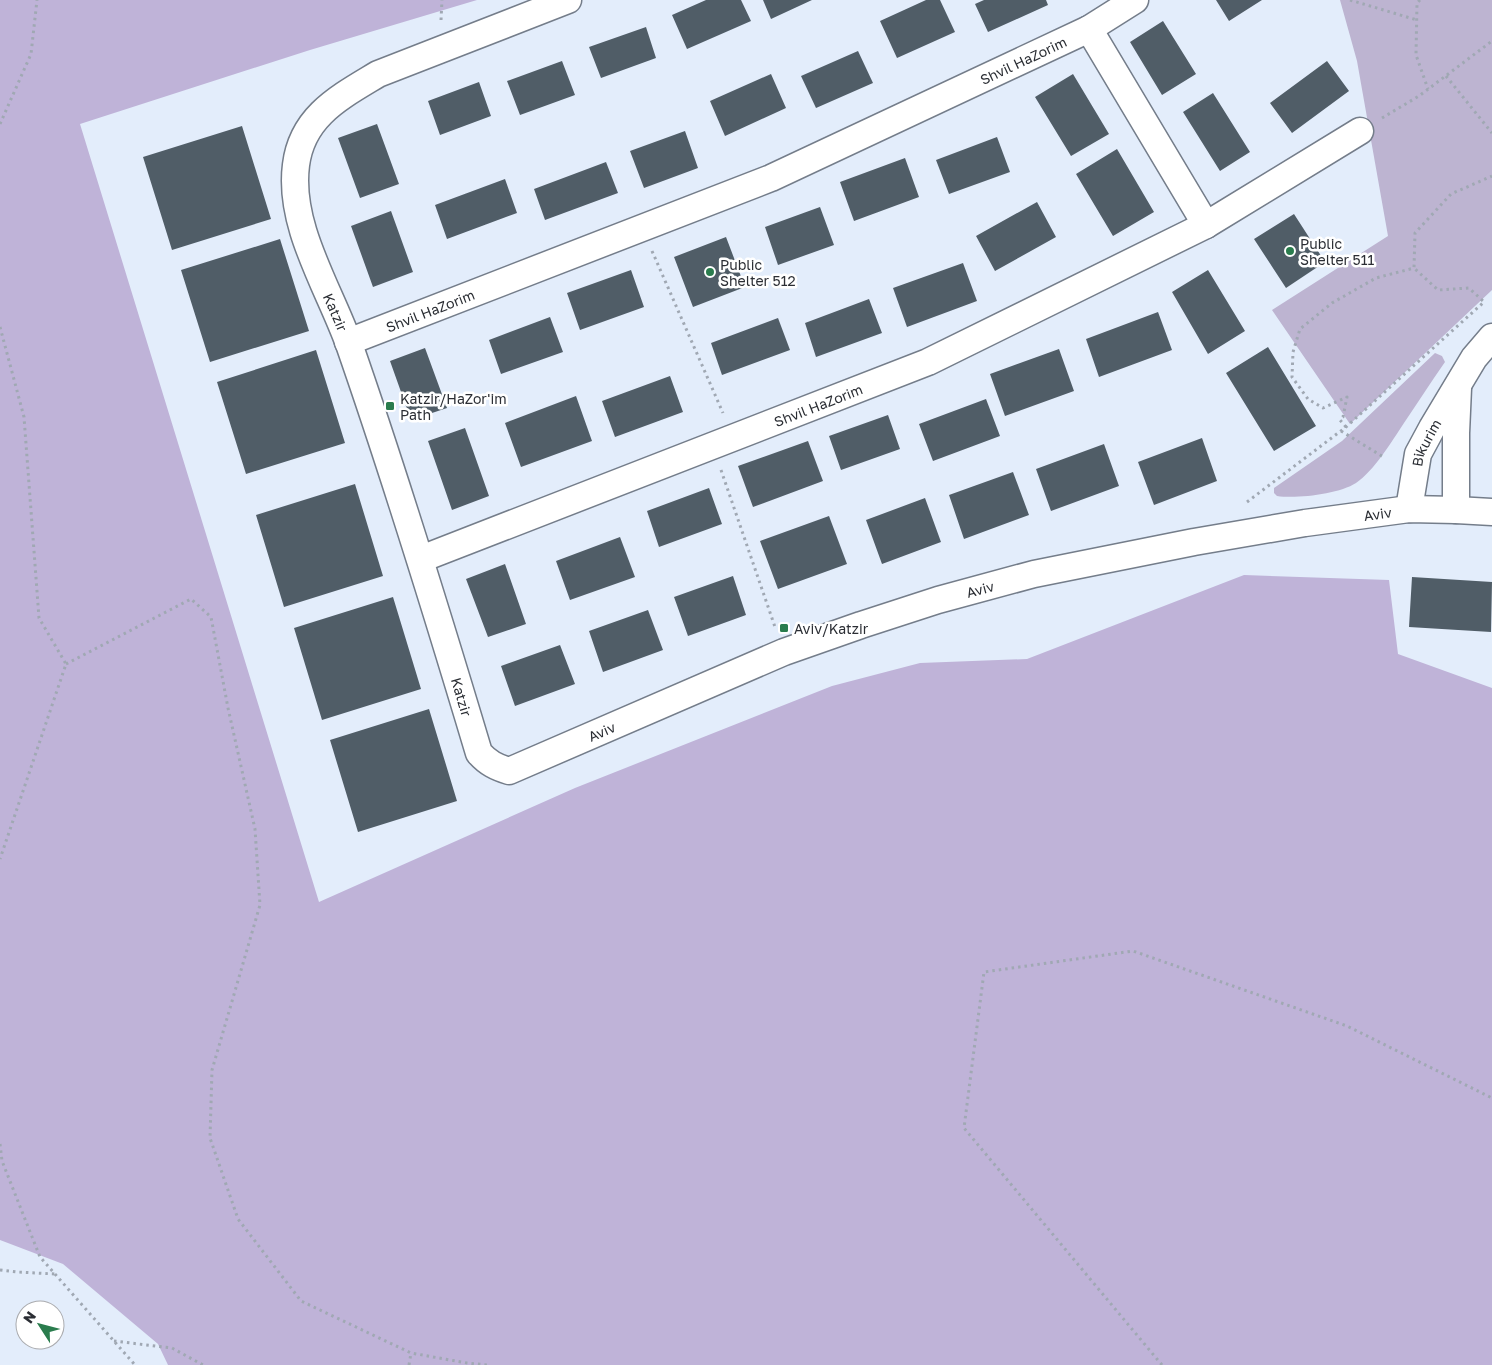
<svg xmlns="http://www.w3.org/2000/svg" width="1492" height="1365" font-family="'Golos Text',sans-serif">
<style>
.green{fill:#bdb4d1}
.forest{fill:#bfb3d8}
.building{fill:#505d67}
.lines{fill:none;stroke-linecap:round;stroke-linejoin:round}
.street-casing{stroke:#747d8a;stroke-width:29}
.path{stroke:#a0a8b3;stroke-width:3;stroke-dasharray:2.5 4;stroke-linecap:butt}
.street{stroke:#fff;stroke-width:26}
.poi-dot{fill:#2a7c4d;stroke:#fff;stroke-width:2}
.labels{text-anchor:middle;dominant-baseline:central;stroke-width:5;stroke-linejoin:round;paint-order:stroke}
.street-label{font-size:14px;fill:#2b2e34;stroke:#fff}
.poi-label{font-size:14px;fill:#2b2e34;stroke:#fff;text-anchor:start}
</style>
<rect width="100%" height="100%" fill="#e3edfb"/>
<path class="green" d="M 1340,0 L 1492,0 L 1492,290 L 1350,424 L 1272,310 L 1388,236 L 1357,61 Z
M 1435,353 L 1442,356 L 1445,362 C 1431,382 1418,402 1404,423 C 1392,441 1374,471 1356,483 C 1339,494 1297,499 1277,496 L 1274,493 L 1274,488 L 1342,441 Z"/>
<path class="forest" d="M 0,0 L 477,0 L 310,50 L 80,124 L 319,902 L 575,788 L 832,686 L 920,663 L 1027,659 L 1244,575 L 1389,580 L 1398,654 L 1492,688 L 1492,1365 L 168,1365 L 158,1344 L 63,1264 L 0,1240 Z"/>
<path class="building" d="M 706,0 L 741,0 L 751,21 L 687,49 L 672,15 Z
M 763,0 L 812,0 L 771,19 Z
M 926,0 L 940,0 L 955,32 L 897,58 L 880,21 Z
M 984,0 L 1046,0 L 1048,5 L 988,32 L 975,4 Z
M 1216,0 L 1262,0 L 1229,21 Z
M 1163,21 L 1196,74 L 1162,95 L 1130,42 Z
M 646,27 L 656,58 L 601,78 L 589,47 Z
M 858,51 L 873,83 L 816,108 L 801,76 Z
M 562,61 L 575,95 L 520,115 L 507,81 Z
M 1327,61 L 1349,91 L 1292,133 L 1270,103 Z
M 771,74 L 786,108 L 725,136 L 710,101 Z
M 1073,74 L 1109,134 L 1071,156 L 1035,97 Z
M 479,82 L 491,116 L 440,135 L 428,101 Z
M 1213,93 L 1250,152 L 1220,171 L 1183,112 Z
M 377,124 L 399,184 L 360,198 L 338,138 Z
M 242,126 L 271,219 L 172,250 L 143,157 Z
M 685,131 L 698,168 L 644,188 L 630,151 Z
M 997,137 L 1010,172 L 949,194 L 936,160 Z
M 1117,149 L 1154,212 L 1113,236 L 1076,174 Z
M 905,158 L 919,197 L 854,221 L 840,182 Z
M 606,162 L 618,193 L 545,220 L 534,189 Z
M 505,179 L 517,213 L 447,239 L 435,205 Z
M 1037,202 L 1056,237 L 995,271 L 976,236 Z
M 820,207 L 834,245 L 778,265 L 765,227 Z
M 391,211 L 413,272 L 373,287 L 351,226 Z
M 1294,214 L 1325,262 L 1286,288 L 1254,239 Z
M 726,237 L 745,287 L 693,307 L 674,257 Z
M 280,239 L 309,331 L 210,362 L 181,270 Z
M 963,263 L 977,301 L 907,327 L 893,288 Z
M 631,270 L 644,307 L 580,330 L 567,293 Z
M 1208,270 L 1245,331 L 1208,354 L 1172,292 Z
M 869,299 L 882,333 L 816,357 L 805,323 Z
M 1158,312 L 1172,350 L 1099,377 L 1086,339 Z
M 550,317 L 563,352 L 501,374 L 489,340 Z
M 778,318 L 790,350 L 722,375 L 711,343 Z
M 1268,347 L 1316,426 L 1274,451 L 1226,373 Z
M 425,348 L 447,408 L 411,420 L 390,361 Z
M 1059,349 L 1074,391 L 1005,416 L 990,374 Z
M 316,350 L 345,443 L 246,474 L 217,382 Z
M 670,376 L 683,412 L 615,437 L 602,401 Z
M 576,396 L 592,441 L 521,467 L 505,423 Z
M 986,399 L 1000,436 L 933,461 L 919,424 Z
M 888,415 L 900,449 L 841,470 L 829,436 Z
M 465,428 L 489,496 L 452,510 L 428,441 Z
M 1202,438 L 1217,481 L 1154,505 L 1138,462 Z
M 808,441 L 823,481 L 753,507 L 738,466 Z
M 1104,444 L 1119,486 L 1051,511 L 1036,469 Z
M 1013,472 L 1029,515 L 964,539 L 949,495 Z
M 355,484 L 383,576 L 284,607 L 256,515 Z
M 709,488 L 722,524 L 659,547 L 647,511 Z
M 925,498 L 941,542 L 882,564 L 866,520 Z
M 829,516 L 847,564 L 778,589 L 760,541 Z
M 620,537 L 635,577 L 570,600 L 556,561 Z
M 505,564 L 526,624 L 488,637 L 466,579 Z
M 733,576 L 746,615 L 688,636 L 674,597 Z
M 1412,577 L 1492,582 L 1491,632 L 1409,627 Z
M 393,597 L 421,689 L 322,720 L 294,628 Z
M 648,610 L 663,650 L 603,672 L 589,631 Z
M 560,645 L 575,684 L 515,706 L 501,666 Z
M 429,709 L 457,801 L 358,832 L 330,740 Z"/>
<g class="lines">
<g class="street-casing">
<g id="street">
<path id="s1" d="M 568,0 L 378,74 C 340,97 302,116 296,165 C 288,226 329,288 349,344 C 396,479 438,616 479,753 C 488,763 496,767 509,771 L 784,652 L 861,625 L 938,600 L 1034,574 L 1194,542 L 1305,523 L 1409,509 L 1456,510 L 1492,512"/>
<path d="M 1089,29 L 1206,225"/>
<path id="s2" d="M 348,342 L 771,178 L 1089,29 L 1135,0"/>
<path id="s3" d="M 1409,509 L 1418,454 L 1432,428 L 1474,358 L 1492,337"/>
<path d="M 1456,510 L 1456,433 L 1458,388"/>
<path id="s4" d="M 421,559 L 928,362 L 1206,225 L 1360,131"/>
</g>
</g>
<path class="path" d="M 1350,0 L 1417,20
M 1420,0 L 1417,3 L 1416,55 L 1428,89
M 441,20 L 442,0
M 1446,76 L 1492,133
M 1382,118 L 1419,96 L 1492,41
M 0,124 L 31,54 L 37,0
M 652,251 L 723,413
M 0,327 L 24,417 L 39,618 L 66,664 L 0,859
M 1346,427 L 1340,420 L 1343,417 L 1347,397 L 1323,408 L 1308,399 L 1292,377 L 1293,352 L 1300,329 L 1332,303 L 1376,278 L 1414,268 L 1415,233 L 1451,194 L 1492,176
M 1341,431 L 1385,458
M 721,470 L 775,627
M 1247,502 L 1346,427 L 1484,302 L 1469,288 L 1438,290 L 1414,268
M 66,664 L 191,599 L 211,617 L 228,708 L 255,829 L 260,905 L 212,1070 L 210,1138 L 238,1219 L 301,1301 L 411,1353 L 467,1363 L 487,1365
M 0,1144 L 2,1161 L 40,1257 L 135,1365
M 0,1270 L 17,1272 L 55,1274
M 114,1341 L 172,1348 L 203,1365
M 409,1365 L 411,1353
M 1162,1365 L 964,1128 L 984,972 L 1133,951 L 1347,1026 L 1492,1098"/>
<use href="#street" class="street"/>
</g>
<g class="poi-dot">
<circle cx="1290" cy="251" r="5"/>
<circle cx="710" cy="272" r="5"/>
<rect x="385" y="401" width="10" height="10" rx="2.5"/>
<rect x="779" y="623" width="10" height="10" rx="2.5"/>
</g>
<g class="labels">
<g class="street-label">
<text stroke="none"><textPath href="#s2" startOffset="732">Shvil HaZorim</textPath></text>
<text stroke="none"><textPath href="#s2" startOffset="88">Shvil HaZorim</textPath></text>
<text stroke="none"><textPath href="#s1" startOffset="486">Katzir</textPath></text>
<text stroke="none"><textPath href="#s4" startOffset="426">Shvil HaZorim</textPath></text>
<text stroke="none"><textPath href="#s3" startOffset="69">Bikurim</textPath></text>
<text stroke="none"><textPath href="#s1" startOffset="1896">Aviv</textPath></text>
<text stroke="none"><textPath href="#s1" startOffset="1491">Aviv</textPath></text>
<text stroke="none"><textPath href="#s1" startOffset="891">Katzir</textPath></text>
<text stroke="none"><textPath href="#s1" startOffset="1086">Aviv</textPath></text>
</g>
<g class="poi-label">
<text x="1300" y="243">Public<tspan x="1300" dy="16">Shelter 511</tspan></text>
<text x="720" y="264">Public<tspan x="720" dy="16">Shelter 512</tspan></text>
<text x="400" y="398">Katzir/HaZor'im<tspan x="400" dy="16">Path</tspan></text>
<text x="794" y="628">Aviv/Katzir</text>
</g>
</g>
<g transform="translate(40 1325) rotate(306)"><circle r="24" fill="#ffffff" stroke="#aaabae"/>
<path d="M0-4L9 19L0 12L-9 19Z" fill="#2a7c4d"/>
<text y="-8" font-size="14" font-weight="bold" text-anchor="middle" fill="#2b2e34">N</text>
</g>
</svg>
